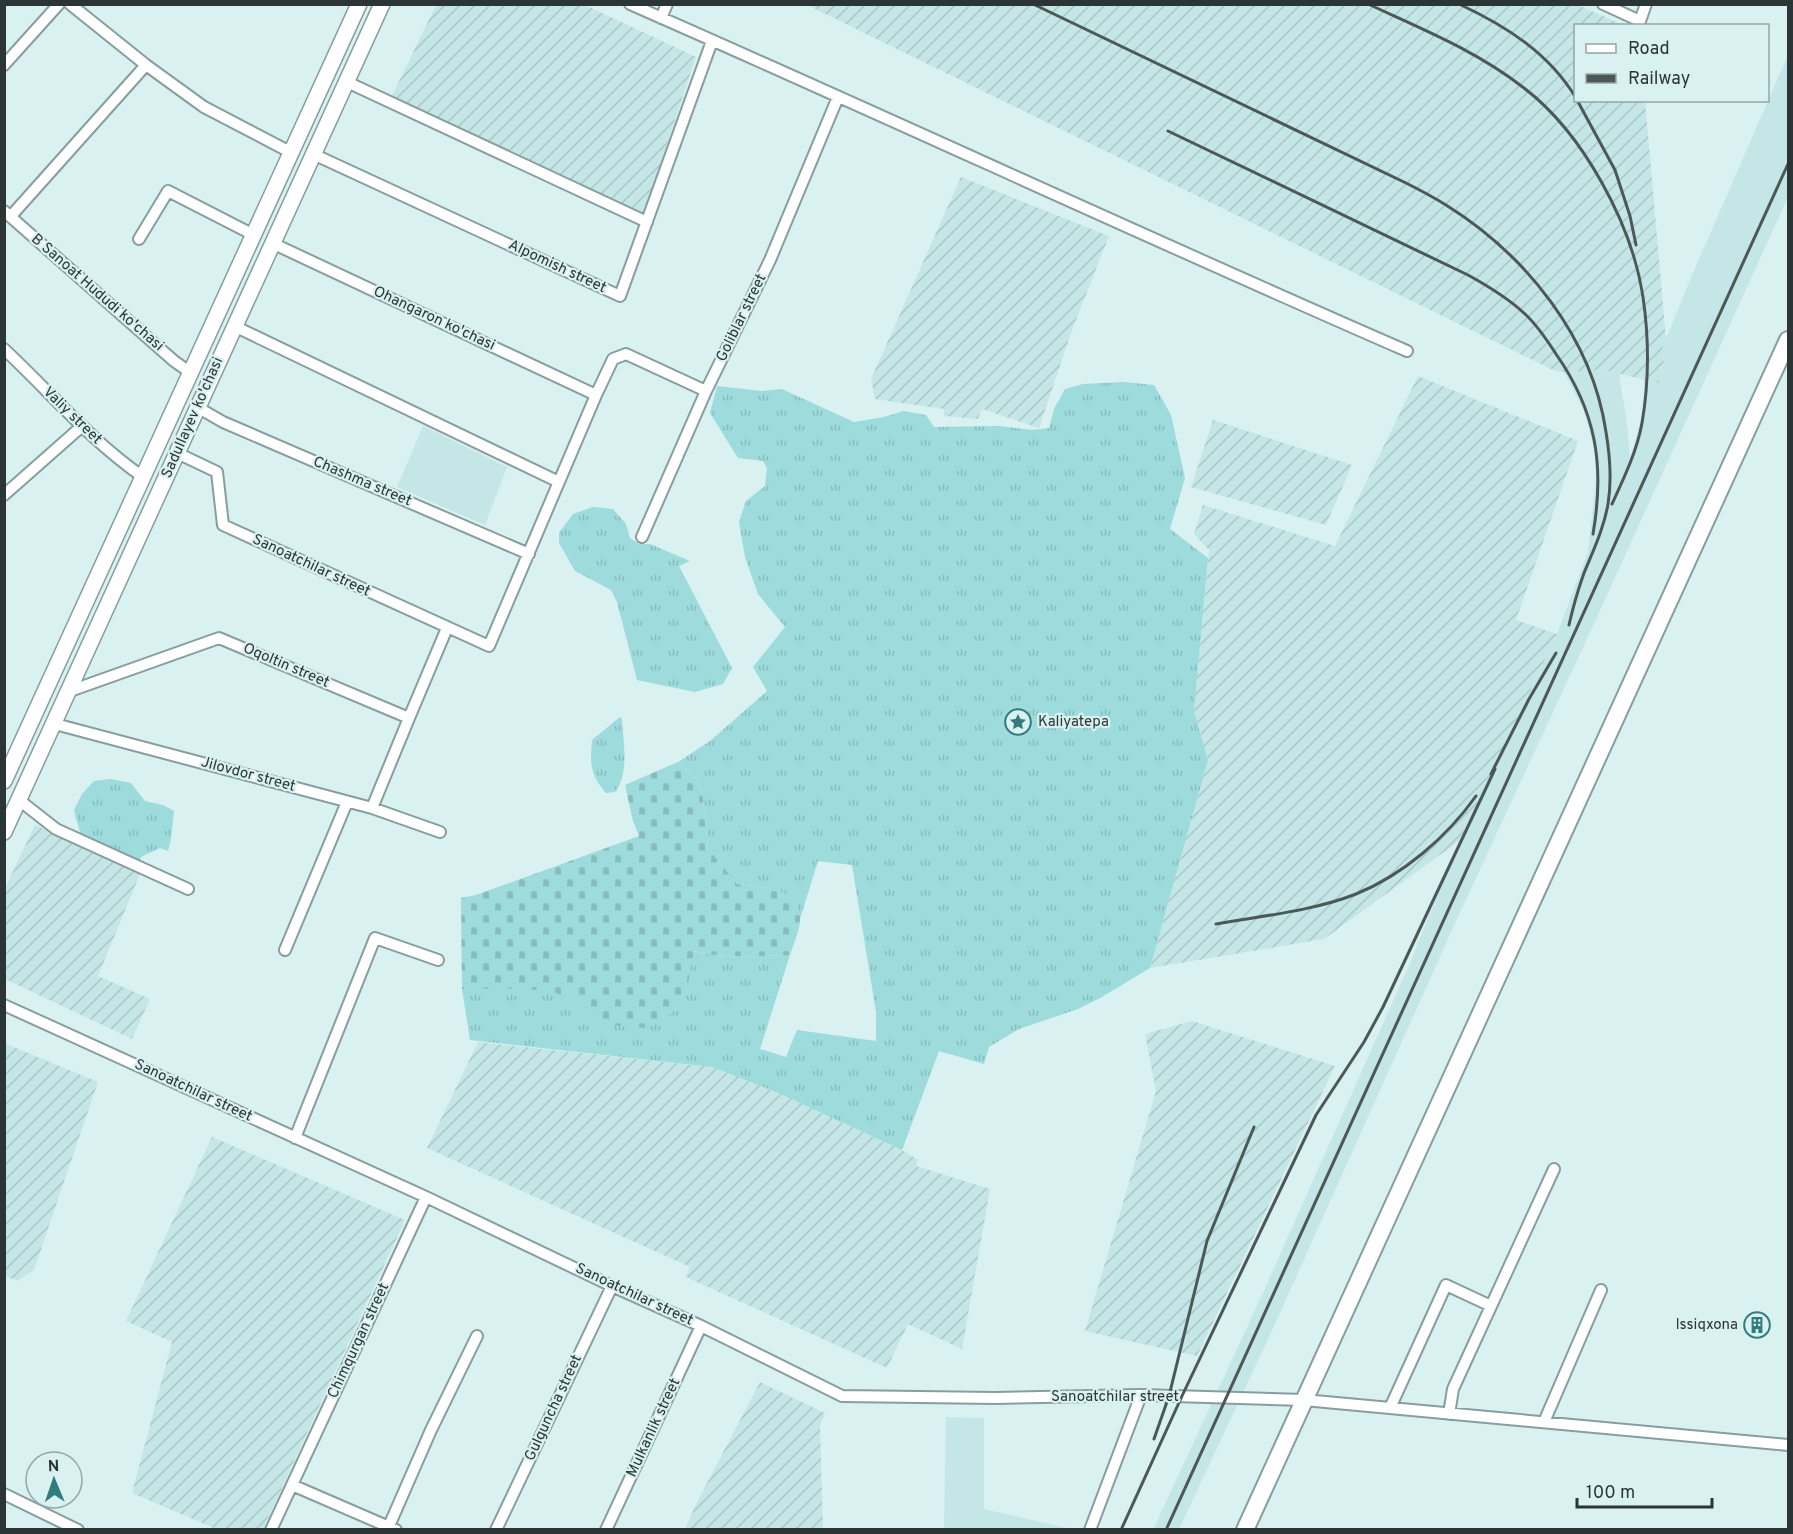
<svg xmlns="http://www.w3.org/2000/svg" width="1793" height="1534" font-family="Overpass,sans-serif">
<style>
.built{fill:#c5e6e6}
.industrial{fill:url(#industrial-furrows)}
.grass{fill:url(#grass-tufts)}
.cemetery{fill:url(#cemetery-stones)}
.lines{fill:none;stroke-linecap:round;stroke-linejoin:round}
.minor-casing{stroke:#889e9e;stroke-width:14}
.secondary-casing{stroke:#889e9e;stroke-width:18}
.primary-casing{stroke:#889e9e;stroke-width:20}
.minor{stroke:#fff;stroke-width:10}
.secondary{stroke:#fff;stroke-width:15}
.primary{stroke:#fff;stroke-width:16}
.rail{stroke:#4c5858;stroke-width:3}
.labels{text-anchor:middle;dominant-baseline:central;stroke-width:4.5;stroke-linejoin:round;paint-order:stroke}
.street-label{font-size:15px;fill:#2c3535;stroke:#d9f1f1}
.poi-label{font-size:15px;fill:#2c3535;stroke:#d9f1f1;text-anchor:start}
</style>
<defs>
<pattern id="industrial-furrows" width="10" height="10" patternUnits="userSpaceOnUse" patternTransform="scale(1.5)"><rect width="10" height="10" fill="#c5e6e6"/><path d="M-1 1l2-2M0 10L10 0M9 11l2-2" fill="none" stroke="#a9c6c6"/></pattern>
<pattern id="grass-tufts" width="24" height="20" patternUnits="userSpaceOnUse" patternTransform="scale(1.5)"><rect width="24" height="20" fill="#9ddbdc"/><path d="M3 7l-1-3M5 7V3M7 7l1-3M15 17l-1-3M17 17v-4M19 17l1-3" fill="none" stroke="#87bdbd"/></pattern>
<pattern id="cemetery-stones" width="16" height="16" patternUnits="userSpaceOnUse" patternTransform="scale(1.5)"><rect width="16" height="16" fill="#9ddbdc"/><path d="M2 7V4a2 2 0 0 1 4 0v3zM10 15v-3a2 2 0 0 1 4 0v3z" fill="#87bdbd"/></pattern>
</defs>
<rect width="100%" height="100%" fill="#d9f1f1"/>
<path class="built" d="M 1788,55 L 1788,197 L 1598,615 L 1456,921 L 1270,1335 L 1179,1529 L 1153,1530 L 1262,1295 L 1410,963 L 1459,841 L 1557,634 L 1588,552 L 1598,461 L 1584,411 L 1564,372 L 1603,370 L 1619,374 L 1627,423 L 1630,459 L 1644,410 L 1644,379 L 1647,379 L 1664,365 L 1662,340 L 1666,339 L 1692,275 Z
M 423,426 L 507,467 L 485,525 L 397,487 Z
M 946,1417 L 984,1418 L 984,1509 L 1071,1529 L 944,1529 Z"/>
<path class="industrial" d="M 436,5 L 585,5 L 696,57 L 643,216 L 391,98 Z
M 807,5 L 1578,5 L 1623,25 L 1576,26 L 1576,100 L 1645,101 L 1666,339 L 1662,340 L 1664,365 L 1660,367 L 1659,383 L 1603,370 L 1564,372 L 1553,370 Z
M 961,177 L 1109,236 L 1072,330 L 1039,428 L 982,409 L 978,419 L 944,416 L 944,409 L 875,399 L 871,379 Z
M 1418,376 L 1578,441 L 1516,620 L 1557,634 L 1459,841 L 1324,939 L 1150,968 L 1208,760 L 1194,711 L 1209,550 L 1194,534 L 1203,505 L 1335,546 Z
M 1213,420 L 1352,465 L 1326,525 L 1191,487 Z
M 35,825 L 140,874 L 98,976 L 150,999 L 132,1039 L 5,979 L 4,890 Z
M 1192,1021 L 1335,1066 L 1197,1356 L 1085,1331 L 1156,1091 L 1145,1034 Z
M 478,1042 L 712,1067 L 776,1092 L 902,1150 L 918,1160 L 916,1166 L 990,1189 L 962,1349 L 908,1324 L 887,1368 L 686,1277 L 690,1267 L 427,1148 Z
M 4,1043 L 98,1082 L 34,1270 L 17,1281 L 5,1276 Z
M 212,1137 L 405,1220 L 263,1529 L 216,1529 L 132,1493 L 172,1342 L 126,1321 Z
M 760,1382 L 825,1413 L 820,1426 L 823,1529 L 685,1529 L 696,1504 Z"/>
<path class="grass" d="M 1123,382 L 1154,385 L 1171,415 L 1185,478 L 1170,529 L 1208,558 L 1194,711 L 1208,760 L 1150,968 L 1102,997 L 1078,1009 L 1019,1029 L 989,1047 L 984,1064 L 939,1051 L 902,1150 L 776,1092 L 712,1067 L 470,1040 L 462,989 C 498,988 545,983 578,1000 C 590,1007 601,1017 612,1025 L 692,958 L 693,951 C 724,959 758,956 790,955 L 760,1049 L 786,1057 L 797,1030 L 876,1041 L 876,1012 L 852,865 L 818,861 L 800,919 C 791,885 767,888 737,884 L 708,848 L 703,798 L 696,778 L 678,762 L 710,741 L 767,691 L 753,667 L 785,627 L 758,594 L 745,557 L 739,522 L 746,501 L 765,486 L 767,468 L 763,461 L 738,458 L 710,413 L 717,386 L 762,391 L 782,389 L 854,422 L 884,417 L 904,411 L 926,415 L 934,427 L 999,426 L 1032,430 L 1049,428 L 1054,409 L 1065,389 L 1083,384 Z
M 593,507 L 613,509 L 626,524 L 630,538 L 639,544 L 650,544 L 690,561 L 679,566 L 732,668 L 723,684 L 695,692 L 637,680 L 617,602 L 611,590 L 575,571 L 559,543 L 559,533 L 573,514 Z
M 620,717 L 622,719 C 623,743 630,772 615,792 L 606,793 C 590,775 590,764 592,740 Z
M 111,779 L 131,783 L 145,801 L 163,805 L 174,811 L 171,839 L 168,851 L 160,848 L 141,857 L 140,862 L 81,836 L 74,810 L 82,794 L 94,781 Z"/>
<path class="cemetery" d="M 678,762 L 696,778 L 703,798 L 708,848 L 737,884 C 759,887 800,886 800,919 C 800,930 793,945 790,955 C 758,956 725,959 694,951 L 684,1005 L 647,1028 L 612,1025 L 577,1000 L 556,993 L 521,988 L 462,989 L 461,898 L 476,895 L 639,836 L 633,821 L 625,785 Z"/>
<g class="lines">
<g class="minor-casing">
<path id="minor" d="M 70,4 L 146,65 L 204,107 L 292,153
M 630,4 C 890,118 1147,238 1407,351
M 1603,4 L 1640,21 L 1646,4
M 661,18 L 667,4
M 4,65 L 59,4
M 347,82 L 647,222
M 313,154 L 620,296 L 712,41
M 4,211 L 174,361 L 191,373
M 11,216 L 146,65
M 139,239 L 168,191 L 254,235
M 272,243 L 596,395
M 234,326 L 559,482
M 4,349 C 51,393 91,441 143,477
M 197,407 L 223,422 L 529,554
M 177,453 L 217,472 L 223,525 L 489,646 L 596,395 L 613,359 L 626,354 L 706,391
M 4,495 L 81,427
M 642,537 L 706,391 L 770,260 L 838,97
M 70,691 L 219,638 L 409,718 L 372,808
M 409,718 L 447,628
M 55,724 L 372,808 L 440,832
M 19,800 L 56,829 L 188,889
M 285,950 L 347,802
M 4,1005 L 426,1197 L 612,1286 L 701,1326 L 842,1396 L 995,1398 L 1141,1395 L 1304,1400 L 1788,1445
M 295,1138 L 375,938 L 438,960
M 1390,1408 L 1446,1285 L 1491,1306
M 1449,1414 L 1453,1389 L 1554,1169
M 1544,1422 L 1601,1290
M 292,1485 L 396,1530
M 4,1494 L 78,1530
M 389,1526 L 431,1430 L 477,1336
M 271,1530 L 426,1197
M 496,1530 L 612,1286
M 606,1530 L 701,1326
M 1090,1530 L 1141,1395"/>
</g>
<g class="secondary-casing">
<path id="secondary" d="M 4,781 L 359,4
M 4,832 L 382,4"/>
</g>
<g class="primary-casing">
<path id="primary" d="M 1245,1530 L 1788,340"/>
</g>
<use href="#minor" class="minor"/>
<use href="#secondary" class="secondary"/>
<use href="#primary" class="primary"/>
<path class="rail" d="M 1033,4 L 1406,183 C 1420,190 1433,197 1446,205 C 1526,255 1592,337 1606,432 C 1610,456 1612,480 1608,504 C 1604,528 1593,551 1584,573 C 1578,590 1573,607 1569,625
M 1368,4 C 1422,29 1477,51 1524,88 C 1583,133 1632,224 1643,297 C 1649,338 1649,382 1642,423 C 1637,451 1624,478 1612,504
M 1459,4 C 1506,26 1549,53 1576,98
M 1577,100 L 1615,170 L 1630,216 L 1636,245
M 1168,131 L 1468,275 C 1488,286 1508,298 1525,314 C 1537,325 1547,340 1556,354 C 1596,411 1605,465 1593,534
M 1491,774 L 1529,699 L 1556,653
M 1216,924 C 1261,916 1313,911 1356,894 C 1403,875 1447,837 1476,796
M 1154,1439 L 1169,1396 L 1207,1241 L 1254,1127
M 1121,1530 L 1182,1396 L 1316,1115 L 1364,1042 L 1383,1007 L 1495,769
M 1166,1530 L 1788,164"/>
</g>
<defs>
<g id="sight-ring" transform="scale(1.35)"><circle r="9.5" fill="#d9f1f1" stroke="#337c7d" stroke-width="1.5"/><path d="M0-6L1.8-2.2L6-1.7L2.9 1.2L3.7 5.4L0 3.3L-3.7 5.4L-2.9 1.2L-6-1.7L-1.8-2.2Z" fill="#337c7d"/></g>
<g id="building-ring" transform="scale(1.35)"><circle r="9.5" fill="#d9f1f1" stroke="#337c7d" stroke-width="1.5"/><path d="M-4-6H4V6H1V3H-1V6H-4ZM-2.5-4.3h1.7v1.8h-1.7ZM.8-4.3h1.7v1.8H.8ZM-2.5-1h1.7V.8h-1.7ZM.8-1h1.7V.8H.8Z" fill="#337c7d"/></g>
</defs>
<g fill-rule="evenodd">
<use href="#sight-ring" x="1018" y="722"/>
<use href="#building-ring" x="1757" y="1325"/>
</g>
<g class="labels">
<g class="street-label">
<text transform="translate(557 267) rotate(25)">Alpomish street</text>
<text transform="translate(97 293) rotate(41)">B Sanoat Hududi ko'chasi</text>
<text transform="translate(742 318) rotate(-64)">Goliblar street</text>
<text transform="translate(434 319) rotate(25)">Ohangaron ko'chasi</text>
<text transform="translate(72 416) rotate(44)">Valiy street</text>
<text transform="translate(193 418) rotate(-66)">Sadullayev ko'chasi</text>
<text transform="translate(362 482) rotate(23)">Chashma street</text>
<text transform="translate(311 566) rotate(25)">Sanoatchilar street</text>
<text transform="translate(286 666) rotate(23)">Oqoltin street</text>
<text transform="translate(248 775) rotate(15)">Jilovdor street</text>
<text transform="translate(193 1091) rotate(25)">Sanoatchilar street</text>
<text transform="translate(634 1295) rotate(25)">Sanoatchilar street</text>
<text transform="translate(359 1341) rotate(-65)">Chimqurgan street</text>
<text x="1115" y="1397">Sanoatchilar street</text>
<text transform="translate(554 1408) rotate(-65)">Gulguncha street</text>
<text transform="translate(654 1428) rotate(-65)">Mulkanlik street</text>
</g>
<g class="poi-label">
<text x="1038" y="722">Kaliyatepa</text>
<text x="1738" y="1325" text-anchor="end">Issiqxona</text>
</g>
</g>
<rect width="1793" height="1534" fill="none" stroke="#2c3535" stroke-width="12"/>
<rect x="1574" y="24" width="195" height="78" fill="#d9f1f1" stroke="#94a6a6" stroke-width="1.5"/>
<rect x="1586" y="44" width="30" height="9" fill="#ffffff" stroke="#94a6a6" stroke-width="1.5"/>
<text x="1628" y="54" font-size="18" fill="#2c3535">Road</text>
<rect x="1586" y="74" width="30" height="9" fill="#4c5858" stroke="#94a6a6" stroke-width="1.5"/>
<text x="1628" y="84" font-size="18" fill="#2c3535">Railway</text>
<g transform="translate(54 1480) rotate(358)"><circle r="28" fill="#d9f1f1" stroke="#94a6a6" stroke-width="1.5"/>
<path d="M0-4.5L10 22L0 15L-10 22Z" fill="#337c7d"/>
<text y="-9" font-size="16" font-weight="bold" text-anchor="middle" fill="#2c3535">N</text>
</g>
<path d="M1577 1498v9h135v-9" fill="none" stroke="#2c3535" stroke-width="3"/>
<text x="1586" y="1498" font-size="18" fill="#2c3535" stroke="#d9f1f1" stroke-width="4.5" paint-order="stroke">100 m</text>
</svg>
